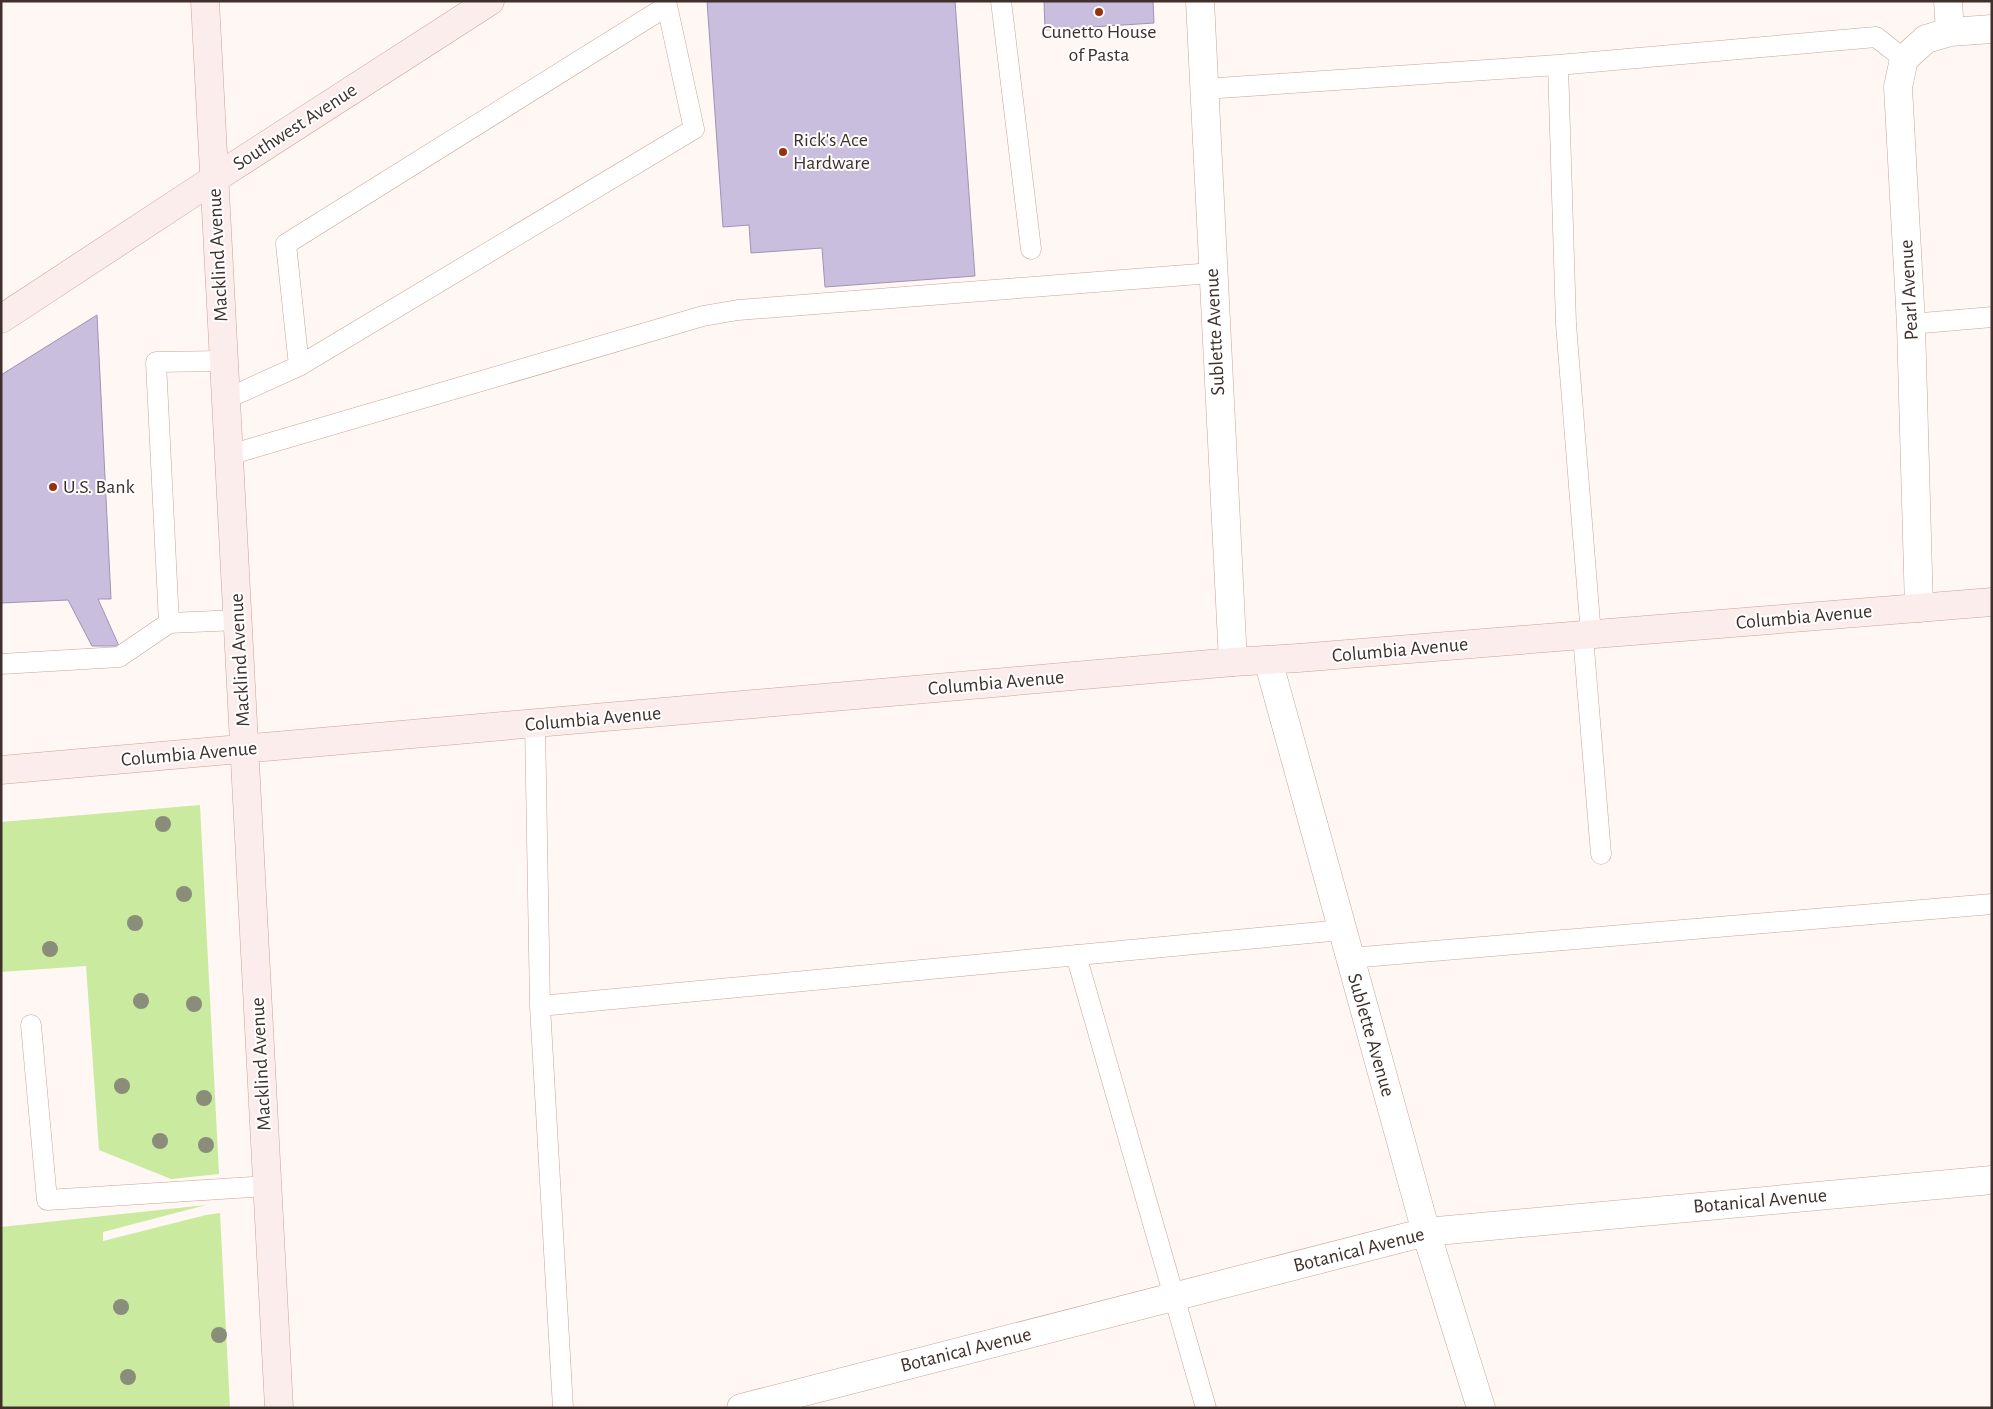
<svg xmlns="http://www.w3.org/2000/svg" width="1993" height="1409" font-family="'Alegreya Sans',sans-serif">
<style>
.green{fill:#c9ea9f}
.building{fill:#cabedf;stroke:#9f93b3}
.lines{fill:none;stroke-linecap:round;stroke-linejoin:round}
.lane-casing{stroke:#c8a496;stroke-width:21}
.street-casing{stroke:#c8a496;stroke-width:29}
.secondary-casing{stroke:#c8a496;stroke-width:29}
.lane{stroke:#fff;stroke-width:20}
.street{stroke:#fff;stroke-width:28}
.secondary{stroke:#fceded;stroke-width:28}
.tree{fill:#898d79}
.poi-dot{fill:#98320c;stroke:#fff;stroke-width:2}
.labels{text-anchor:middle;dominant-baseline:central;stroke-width:4;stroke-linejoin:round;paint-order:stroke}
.poi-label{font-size:20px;fill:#3f302b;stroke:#fff;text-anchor:start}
.street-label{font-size:20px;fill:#3f302b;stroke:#fff}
</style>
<rect width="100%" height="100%" fill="#fff7f4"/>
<path class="green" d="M 200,805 L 219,1174 L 171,1179 L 99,1150 L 86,966 L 1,972 L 1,822 Z
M 206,1205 L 103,1232 L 103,1241 L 206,1215 L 220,1213 L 230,1408 L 1,1408 L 1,1227 Z"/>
<path class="building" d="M 707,1 L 955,1 L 975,276 L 825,287 L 822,248 L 751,253 L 749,225 L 723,227 Z
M 1044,1 L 1153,1 L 1154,23 L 1045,30 Z
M 97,315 L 111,599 L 98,599 L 119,646 L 92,646 L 68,600 L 1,603 L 1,375 Z"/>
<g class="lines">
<g class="lane-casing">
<path id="lane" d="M 1001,1 L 1031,249
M 1558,65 L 1566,324 L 1591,635
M 1204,89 L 1558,65 L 1876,37 L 1904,59
M 1911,324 L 1992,317
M 299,366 L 286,244 L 667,6
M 226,399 L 299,366 L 694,129 L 666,1
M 229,455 L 703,316 L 738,310 L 1212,273
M 169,623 L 156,362 L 224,361
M 1583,636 L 1601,854
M 1,664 L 119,657 L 169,623 L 238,620
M 535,724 L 540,1006 L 563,1408
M 1076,955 L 1206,1408
M 1350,958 L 1992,904
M 540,1006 L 1342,930
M 31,1025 L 47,1200 L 267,1186"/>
</g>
<g class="street-casing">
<path id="street" d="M 1200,1 L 1233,662
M 1948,1 L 1950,32
M 1919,608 L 1911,324 L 1898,87 L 1904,59 L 1926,39 L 1950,32 L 1992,29
M 1268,660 L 1426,1232 L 1481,1408
M 741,1408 L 1426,1232 L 1992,1180"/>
</g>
<g class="secondary-casing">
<path id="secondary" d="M 205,1 L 279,1408
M 1,319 L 214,179 L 490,1
M 1,770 L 1233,662 L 1298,658 L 1992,602"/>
</g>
<use href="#lane" class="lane"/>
<use href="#street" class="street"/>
<use href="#secondary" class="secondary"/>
</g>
<g class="tree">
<circle cx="163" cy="824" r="8"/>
<circle cx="184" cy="894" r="8"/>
<circle cx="135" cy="923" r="8"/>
<circle cx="50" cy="949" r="8"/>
<circle cx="141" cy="1001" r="8"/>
<circle cx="194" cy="1004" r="8"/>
<circle cx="122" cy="1086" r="8"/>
<circle cx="204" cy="1098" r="8"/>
<circle cx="160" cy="1141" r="8"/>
<circle cx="206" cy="1145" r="8"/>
<circle cx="121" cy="1307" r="8"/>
<circle cx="219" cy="1335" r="8"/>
<circle cx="128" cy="1377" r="8"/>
</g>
<g class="poi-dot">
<circle cx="1099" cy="12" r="5"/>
<circle cx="783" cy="152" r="5"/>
<circle cx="53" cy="487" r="5"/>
</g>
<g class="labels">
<g class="poi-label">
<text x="1099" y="32" text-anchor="middle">Cunetto House<tspan x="1099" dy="23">of Pasta</tspan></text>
<text x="793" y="140">Rick's Ace<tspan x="793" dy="23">Hardware</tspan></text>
<text x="63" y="487">U.S. Bank</text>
</g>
<g class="street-label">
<text transform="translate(295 127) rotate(-33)">Southwest Avenue</text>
<text transform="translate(218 255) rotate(-93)">Macklind Avenue</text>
<text transform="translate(1909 290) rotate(-93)">Pearl Avenue</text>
<text transform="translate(1215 332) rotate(-93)">Sublette Avenue</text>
<text transform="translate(1804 617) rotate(-5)">Columbia Avenue</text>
<text transform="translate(1400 650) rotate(-5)">Columbia Avenue</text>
<text transform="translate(240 660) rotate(-93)">Macklind Avenue</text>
<text transform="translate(996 683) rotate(-5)">Columbia Avenue</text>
<text transform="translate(593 719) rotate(-5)">Columbia Avenue</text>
<text transform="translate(189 754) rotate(-5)">Columbia Avenue</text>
<text transform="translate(1371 1035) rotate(74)">Sublette Avenue</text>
<text transform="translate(261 1064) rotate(-93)">Macklind Avenue</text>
<text transform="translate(1760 1201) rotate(-5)">Botanical Avenue</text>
<text transform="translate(1359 1250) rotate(-14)">Botanical Avenue</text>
<text transform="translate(966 1350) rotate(-14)">Botanical Avenue</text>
</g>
</g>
<rect width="1993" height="1409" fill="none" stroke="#3f302b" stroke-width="5"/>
</svg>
